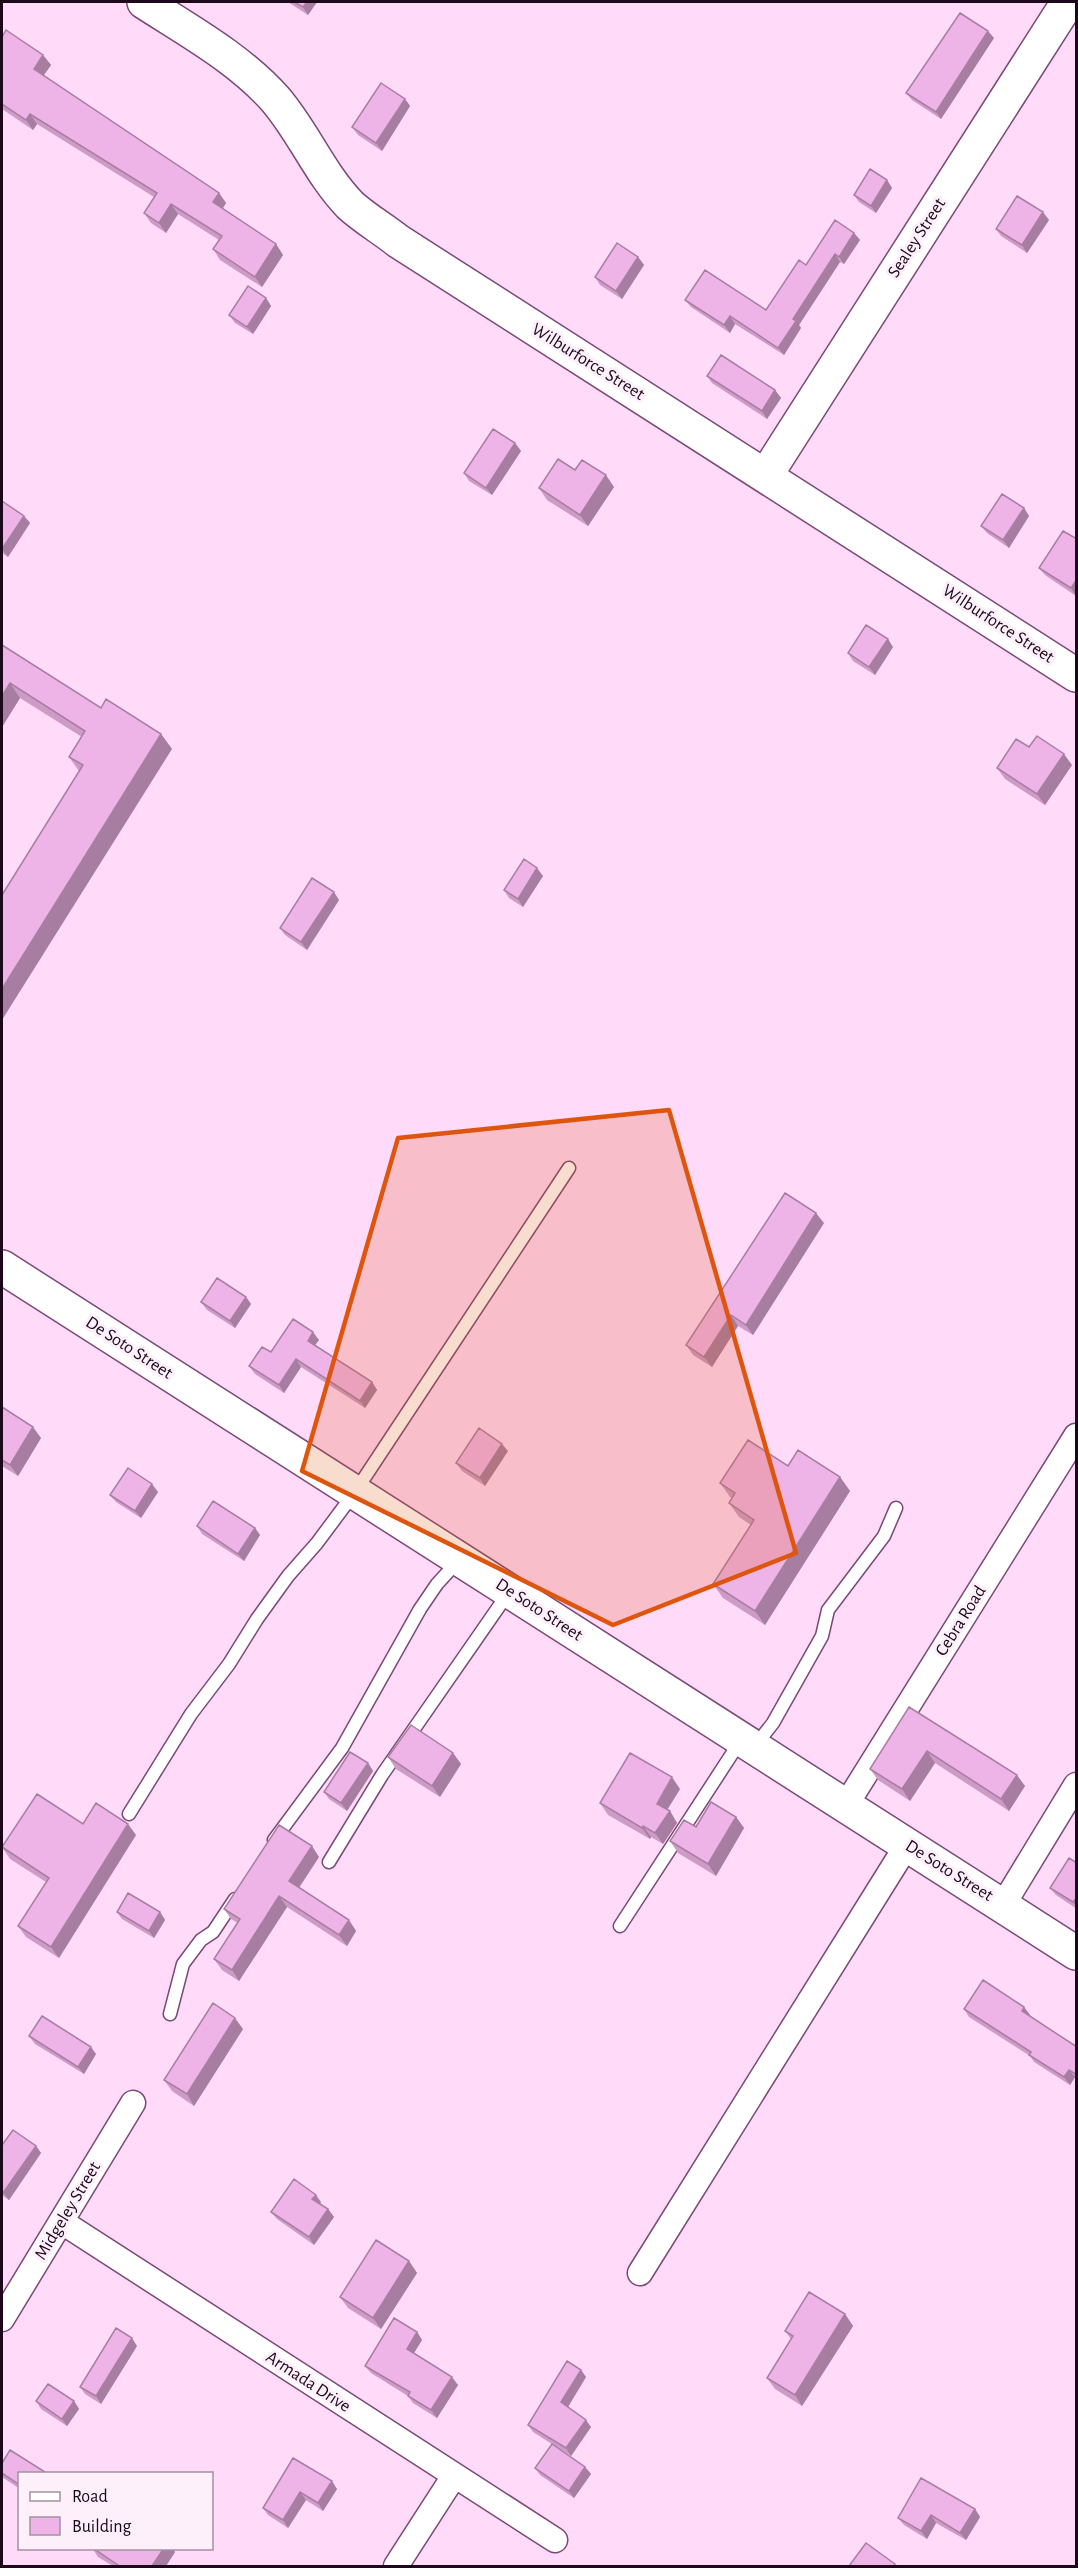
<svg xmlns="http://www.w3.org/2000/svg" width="1078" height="2568" font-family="'Alegreya Sans',sans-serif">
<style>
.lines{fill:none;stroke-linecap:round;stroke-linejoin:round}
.lane-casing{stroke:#7c4876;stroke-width:15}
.street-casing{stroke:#7c4876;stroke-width:27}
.secondary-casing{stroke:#7c4876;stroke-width:36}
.lane{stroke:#fff;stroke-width:12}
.street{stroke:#fff;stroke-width:24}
.secondary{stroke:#fff;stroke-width:33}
.wall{fill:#ce9bc7}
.shaded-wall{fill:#a77ea2}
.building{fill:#efb4e7;stroke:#a77ea2;stroke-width:1.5}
.marked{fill:#de550d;fill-opacity:0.2;stroke:#de550d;stroke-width:4.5;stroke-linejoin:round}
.labels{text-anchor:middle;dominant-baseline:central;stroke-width:6;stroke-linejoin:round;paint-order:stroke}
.street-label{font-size:18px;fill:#1c081a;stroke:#fdf0fb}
</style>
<rect width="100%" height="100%" fill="#ffdaf9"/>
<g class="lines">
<g class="lane-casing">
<path id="lane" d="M 755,1746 L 773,1723 L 822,1636 L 828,1610 L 884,1536 L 896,1508
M 129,1814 L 191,1714 L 229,1664 L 257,1619 L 288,1576 L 317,1543 L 355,1492 L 569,1168
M 274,1840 L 342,1748 L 420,1609 L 437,1584 L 459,1560
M 329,1862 L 382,1775 L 509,1592
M 620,1926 L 741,1740
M 170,2014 L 183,1964 L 201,1940 L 213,1932 L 235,1899"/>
</g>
<g class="street-casing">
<path id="street" d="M 846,1805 L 1076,1436
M 1003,1905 L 1076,1785
M 62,2222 L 555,2540
M 640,2273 L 907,1845
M 2,2319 L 133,2103
M 396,2566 L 454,2476"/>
</g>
<g class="secondary-casing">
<path id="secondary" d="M 144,2 C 189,31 240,59 276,100 C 304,133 320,174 350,205 C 364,218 383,229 398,241 L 1076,675
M 766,475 L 1068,2
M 2,1267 L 1076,1953"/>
</g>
<use href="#lane" class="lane"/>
<use href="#street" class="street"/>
<use href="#secondary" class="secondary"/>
</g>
<path class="wall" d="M 288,2 L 317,2 L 308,15 Z
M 2,37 L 43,55 L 51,65 L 44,75 L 219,193 L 226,203 L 222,209 L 276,244 L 283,255 L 262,287 L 220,260 L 213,249 L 219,240 L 178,214 L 166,233 L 151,223 L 144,213 L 154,197 L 37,124 L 33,130 L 2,109 Z
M 994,38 L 941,119 L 912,100 L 906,93 Z
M 405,99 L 410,106 L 382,151 L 358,135 L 352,127 Z
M 887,180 L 892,188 L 876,213 L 859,202 L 854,195 Z
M 1049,220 L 1027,253 L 1001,236 L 996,229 Z
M 854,233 L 860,240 L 844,264 L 840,262 L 799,325 L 801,328 L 784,355 L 735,324 L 730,333 L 691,307 L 685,300 L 766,310 L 806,265 Z
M 638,257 L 644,265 L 622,299 L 600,285 L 595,277 Z
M 266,298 L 271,306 L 253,334 L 235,323 L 229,315 Z
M 707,376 L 775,390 L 781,398 L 767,419 L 712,383 Z
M 515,443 L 521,451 L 492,495 L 469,481 L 464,473 Z
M 575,470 L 614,487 L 588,526 L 547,500 L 539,488 Z
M 2,501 L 24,516 L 30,523 L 8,557 L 2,553 Z
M 1024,508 L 1029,516 L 1009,548 L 987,533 L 981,526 Z
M 1077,539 L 1077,595 L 1076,596 L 1045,575 L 1039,568 Z
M 2,645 L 101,708 L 161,734 L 172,749 L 79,771 L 69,757 L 82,737 L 20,698 L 2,727 Z
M 893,647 L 875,675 L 853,661 L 848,653 Z
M 1029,747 L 1072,765 L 1045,805 L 1005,779 L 997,768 Z
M 543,876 L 523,907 L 509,898 L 504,890 Z
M 339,900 L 307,950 L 285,935 L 280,928 Z
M 824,1223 L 753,1335 L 738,1326 L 712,1367 L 693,1355 L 686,1345 Z
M 246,1297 L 251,1304 L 235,1328 L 207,1310 L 201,1302 Z
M 319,1340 L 315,1345 L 372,1382 L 377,1390 L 365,1408 L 301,1367 L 284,1393 L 255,1374 L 249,1366 L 271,1352 Z
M 2,1407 L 41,1438 L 18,1476 L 2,1466 Z
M 508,1451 L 485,1486 L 462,1471 L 456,1463 Z
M 788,1466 L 840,1477 L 850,1491 L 765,1625 L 723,1598 L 713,1584 L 751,1525 L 739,1517 L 729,1503 L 732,1498 L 730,1497 L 720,1483 Z
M 158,1492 L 141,1518 L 116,1502 L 110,1495 Z
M 197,1526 L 255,1528 L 260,1535 L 244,1561 L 202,1534 Z
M 909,1707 L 1025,1786 L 1009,1811 L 935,1763 L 910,1801 L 878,1780 L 870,1769 Z
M 453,1753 L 461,1764 L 440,1797 L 396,1769 L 388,1757 Z
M 368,1763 L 373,1771 L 347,1811 L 329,1799 L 324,1792 Z
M 680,1789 L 667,1810 L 670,1811 L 677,1823 L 663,1844 L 651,1837 L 650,1839 L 608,1815 L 600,1803 Z
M 736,1817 L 744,1828 L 716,1876 L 678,1853 L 670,1841 L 696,1827 Z
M 83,1824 L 136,1835 L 59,1958 L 26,1937 L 18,1926 L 46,1882 L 10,1859 L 2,1847 Z
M 319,1857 L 299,1888 L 349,1920 L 356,1931 L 347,1946 L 287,1907 L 239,1981 L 222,1970 L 214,1959 L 238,1923 L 231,1919 L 224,1909 Z
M 1077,1863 L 1077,1909 L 1056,1895 L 1050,1888 Z
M 117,1912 L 160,1912 L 165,1920 L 154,1938 L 122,1919 Z
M 1024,2007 L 1030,2015 L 1029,2016 L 1077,2047 L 1077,2079 L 1075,2077 L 1070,2085 L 1034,2062 L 1030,2056 L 969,2017 L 964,2009 Z
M 243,2029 L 194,2106 L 172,2091 L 164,2080 Z
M 29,2036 L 96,2054 L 84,2074 L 35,2044 Z
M 2,2145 L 36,2146 L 41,2153 L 9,2200 L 2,2195 Z
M 321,2202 L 320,2204 L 328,2209 L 334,2217 L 314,2245 L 277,2219 L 271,2212 Z
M 409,2261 L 417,2273 L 381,2329 L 348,2308 L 340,2297 Z
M 845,2314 L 853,2326 L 802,2406 L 775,2389 L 767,2378 L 791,2339 L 785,2331 Z
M 417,2332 L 422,2340 L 414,2353 L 458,2385 L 437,2418 L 413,2403 L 408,2396 L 371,2373 L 365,2366 Z
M 137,2346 L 101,2404 L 85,2394 L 80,2387 Z
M 586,2377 L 568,2407 L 591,2427 L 571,2456 L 556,2446 L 585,2467 L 591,2474 L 574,2498 L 540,2475 L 535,2468 L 552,2444 L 533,2432 L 528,2425 Z
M 36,2401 L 74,2401 L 79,2409 L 67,2426 L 41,2409 Z
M 293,2458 L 337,2489 L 323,2511 L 306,2500 L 288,2528 L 268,2515 L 263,2508 Z
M 2,2463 L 20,2474 L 20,2489 L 2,2477 Z
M 975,2509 L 980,2517 L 966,2540 L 936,2523 L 927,2539 L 904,2525 L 898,2518 Z
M 92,2548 L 172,2548 L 175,2552 L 166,2566 L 113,2566 L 98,2557 Z"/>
<path class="shaded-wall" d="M 307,2 L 317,2 L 308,15 L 303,7 Z
M 988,31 L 994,38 L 941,119 L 936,112 Z
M 43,55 L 51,65 L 41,79 L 34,69 Z
M 405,99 L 410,106 L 382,151 L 376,143 Z
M 30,114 L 37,124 L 33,130 L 26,120 Z
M 887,180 L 892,188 L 876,213 L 871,206 Z
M 219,193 L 226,203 L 220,213 L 213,202 Z
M 171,204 L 178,214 L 166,233 L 159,223 Z
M 1043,212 L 1049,220 L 1027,253 L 1022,245 Z
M 854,233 L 860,240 L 844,264 L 839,257 Z
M 276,244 L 283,255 L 262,287 L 255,277 Z
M 835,254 L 840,262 L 799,325 L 801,328 L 784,355 L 778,348 L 793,319 Z
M 638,257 L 644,265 L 622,299 L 616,291 Z
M 266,298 L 271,306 L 253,334 L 247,327 Z
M 730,316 L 735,324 L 730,333 L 724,325 Z
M 775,390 L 781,398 L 767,419 L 762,411 Z
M 515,443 L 521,451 L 492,495 L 486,488 Z
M 606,475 L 614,487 L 588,526 L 580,515 Z
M 1024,508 L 1029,516 L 1009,548 L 1003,540 Z
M 24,516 L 30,523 L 8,557 L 2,549 Z
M 1077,579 L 1077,595 L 1076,596 L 1071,588 Z
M 888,639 L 893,647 L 875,675 L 869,667 Z
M 10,683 L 20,698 L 2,727 L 2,696 Z
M 161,734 L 172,749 L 2,1020 L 2,989 Z
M 1064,754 L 1072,765 L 1045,805 L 1037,794 Z
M 537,868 L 543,876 L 523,907 L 518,899 Z
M 334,892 L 339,900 L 307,950 L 301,942 Z
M 816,1213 L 824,1223 L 753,1335 L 746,1325 Z
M 246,1297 L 251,1304 L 235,1328 L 230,1321 Z
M 731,1315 L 738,1326 L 712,1367 L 704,1357 Z
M 313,1332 L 319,1340 L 313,1348 L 308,1341 Z
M 296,1359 L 301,1367 L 284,1393 L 279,1385 Z
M 372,1382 L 377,1390 L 365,1408 L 360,1401 Z
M 33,1427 L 41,1438 L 18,1476 L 10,1465 Z
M 502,1444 L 508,1451 L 485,1486 L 480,1478 Z
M 840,1477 L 850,1491 L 765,1625 L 755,1611 Z
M 152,1484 L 158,1492 L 141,1518 L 135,1511 Z
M 255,1528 L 260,1535 L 244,1561 L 238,1554 Z
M 927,1751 L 935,1763 L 910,1801 L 902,1789 Z
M 453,1753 L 461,1764 L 440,1797 L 432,1786 Z
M 368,1763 L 373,1771 L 347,1811 L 341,1803 Z
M 1017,1775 L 1025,1786 L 1009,1811 L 1001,1799 Z
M 672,1777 L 680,1789 L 664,1815 L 657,1804 Z
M 670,1811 L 677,1823 L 663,1844 L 655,1833 Z
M 736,1817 L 744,1828 L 716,1876 L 708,1864 Z
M 128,1824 L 136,1835 L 59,1958 L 51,1947 Z
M 643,1826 L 651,1837 L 650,1839 L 642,1828 Z
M 312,1846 L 319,1857 L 296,1892 L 289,1881 Z
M 279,1896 L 287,1907 L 239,1981 L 232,1970 Z
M 1077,1897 L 1077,1907 L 1073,1902 Z
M 160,1912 L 165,1920 L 154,1938 L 149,1931 Z
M 349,1920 L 356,1931 L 347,1946 L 339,1935 Z
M 1024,2007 L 1030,2015 L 1027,2019 L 1022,2011 Z
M 235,2018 L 243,2029 L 194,2106 L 187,2094 Z
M 91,2047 L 96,2054 L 84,2074 L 78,2067 Z
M 1069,2070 L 1075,2077 L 1070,2085 L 1064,2077 Z
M 36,2146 L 41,2153 L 9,2200 L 3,2193 Z
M 316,2195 L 321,2202 L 318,2206 L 312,2199 Z
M 328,2209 L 334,2217 L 314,2245 L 309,2237 Z
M 409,2261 L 417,2273 L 381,2329 L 373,2318 Z
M 845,2314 L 853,2326 L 802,2406 L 795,2395 Z
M 417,2332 L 422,2340 L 412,2356 L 407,2349 Z
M 132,2338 L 137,2346 L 101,2404 L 96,2396 Z
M 581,2370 L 586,2377 L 566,2410 L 561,2402 Z
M 452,2377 L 458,2385 L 437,2418 L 431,2410 Z
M 74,2401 L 79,2409 L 67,2426 L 62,2419 Z
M 586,2420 L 591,2427 L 571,2456 L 566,2448 Z
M 585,2467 L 591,2474 L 574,2498 L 569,2491 Z
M 332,2481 L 337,2489 L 323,2511 L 318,2503 Z
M 300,2492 L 306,2500 L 288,2528 L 283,2520 Z
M 975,2509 L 980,2517 L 966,2540 L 960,2533 Z
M 931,2515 L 936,2523 L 927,2539 L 921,2531 Z
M 164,2548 L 172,2548 L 175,2552 L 166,2566 L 152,2566 Z"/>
<path class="building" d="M 294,2 L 307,2 L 303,7 Z
M 960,13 L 988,31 L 936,112 L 906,93 Z
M 6,30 L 43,55 L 34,69 L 219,193 L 213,202 L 276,244 L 255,277 L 213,249 L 222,236 L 171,204 L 159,223 L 144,213 L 157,193 L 30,114 L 26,120 L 2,104 L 2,37 Z
M 381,83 L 405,99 L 376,143 L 352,127 Z
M 870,169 L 887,180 L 871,206 L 854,195 Z
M 1017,196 L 1043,212 L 1022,245 L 996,229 Z
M 835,220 L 854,233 L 839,257 L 835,254 L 793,319 L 796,321 L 778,348 L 730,316 L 724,325 L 685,300 L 705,270 L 766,310 L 799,260 L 806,265 Z
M 617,243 L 638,257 L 616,291 L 595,277 Z
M 248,286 L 266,298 L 247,327 L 229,315 Z
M 721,355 L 775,390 L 762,411 L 707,376 Z
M 493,429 L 515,443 L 486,488 L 464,473 Z
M 558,459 L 575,470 L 582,460 L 606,475 L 580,515 L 539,488 Z
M 1002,494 L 1024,508 L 1003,540 L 981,526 Z
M 2,501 L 24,516 L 2,549 Z
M 1063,531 L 1077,539 L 1077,579 L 1071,588 L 1039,568 Z
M 866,625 L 888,639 L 869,667 L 848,653 Z
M 2,645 L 101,708 L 106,699 L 161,734 L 2,989 L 2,895 L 83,765 L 69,757 L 85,731 L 10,683 L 2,696 Z
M 1037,736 L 1064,754 L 1037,794 L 997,768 L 1016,739 L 1029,747 Z
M 524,859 L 537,868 L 518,899 L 504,890 Z
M 312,878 L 334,892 L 301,942 L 280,928 Z
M 785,1193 L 816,1213 L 746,1325 L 731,1315 L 704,1357 L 686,1345 Z
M 217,1278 L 246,1297 L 230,1321 L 201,1302 Z
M 293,1319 L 313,1332 L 308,1341 L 372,1382 L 360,1401 L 296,1359 L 279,1385 L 249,1366 L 262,1347 L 271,1352 Z
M 2,1407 L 33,1427 L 10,1465 L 2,1460 Z
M 479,1428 L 502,1444 L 480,1478 L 456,1463 Z
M 748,1440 L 788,1466 L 798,1450 L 840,1477 L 755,1611 L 713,1584 L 754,1520 L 729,1503 L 735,1493 L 720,1483 Z
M 128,1468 L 152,1484 L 135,1511 L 110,1495 Z
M 213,1501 L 255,1528 L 238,1554 L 197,1526 Z
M 909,1707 L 1017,1775 L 1001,1799 L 927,1751 L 902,1789 L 870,1769 Z
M 411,1725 L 453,1753 L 432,1786 L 388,1757 Z
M 350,1752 L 368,1763 L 341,1803 L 324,1792 Z
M 630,1753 L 672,1777 L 657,1804 L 670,1811 L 655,1833 L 643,1826 L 642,1828 L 600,1803 Z
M 37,1794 L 83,1824 L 96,1803 L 128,1824 L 51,1947 L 18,1926 L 49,1878 L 2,1847 Z
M 711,1802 L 736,1817 L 708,1864 L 670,1841 L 684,1820 L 696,1827 Z
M 279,1825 L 312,1846 L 289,1881 L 349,1920 L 339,1935 L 279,1896 L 232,1970 L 214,1959 L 240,1919 L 224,1909 Z
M 1069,1858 L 1077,1863 L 1077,1897 L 1073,1902 L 1050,1888 Z
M 128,1893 L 160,1912 L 149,1931 L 117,1912 Z
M 983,1980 L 1024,2007 L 1022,2011 L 1077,2047 L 1077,2075 L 1069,2070 L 1064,2077 L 1029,2055 L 1031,2052 L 964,2009 Z
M 213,2003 L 235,2018 L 187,2094 L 164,2080 Z
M 42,2016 L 91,2047 L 78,2067 L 29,2036 Z
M 13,2130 L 36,2146 L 3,2193 L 2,2191 L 2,2145 Z
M 294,2179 L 316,2195 L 312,2199 L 328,2209 L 309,2237 L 271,2212 Z
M 376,2240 L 409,2261 L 373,2318 L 340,2297 Z
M 809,2292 L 845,2314 L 795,2395 L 767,2378 L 793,2336 L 785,2331 Z
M 394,2318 L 417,2332 L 407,2349 L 452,2377 L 431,2410 L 408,2396 L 410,2392 L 365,2366 Z
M 116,2328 L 132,2338 L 96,2396 L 80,2387 Z
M 567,2361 L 581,2370 L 561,2402 L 586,2420 L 566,2448 L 528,2425 Z
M 48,2384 L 74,2401 L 62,2419 L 36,2401 Z
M 552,2444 L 585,2467 L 569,2491 L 535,2468 Z
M 10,2450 L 45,2472 L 44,2474 L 20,2474 L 20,2485 L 2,2473 L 2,2463 Z
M 293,2458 L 332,2481 L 318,2503 L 300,2492 L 283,2520 L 263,2508 Z
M 921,2478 L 975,2509 L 960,2533 L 931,2515 L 921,2531 L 898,2518 Z
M 866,2543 L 895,2564 L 893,2566 L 849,2566 Z
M 93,2548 L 164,2548 L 152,2566 L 117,2566 L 118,2565 Z"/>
<path class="marked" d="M 669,1110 L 796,1553 L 613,1625 L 302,1471 L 398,1138 Z"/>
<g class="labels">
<g class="street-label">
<text transform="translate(917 238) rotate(-57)">Sealey Street</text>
<text transform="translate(588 362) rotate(32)">Wilburforce Street</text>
<text transform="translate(998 624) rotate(33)">Wilburforce Street</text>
<text transform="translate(129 1348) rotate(33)">De Soto Street</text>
<text transform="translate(539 1610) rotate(33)">De Soto Street</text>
<text transform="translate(961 1621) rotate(-58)">Cebra Road</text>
<text transform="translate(949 1871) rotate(32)">De Soto Street</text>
<text transform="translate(68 2211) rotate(-59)">Midgeley Street</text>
<text transform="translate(308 2382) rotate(33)">Armada Drive</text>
</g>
</g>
<rect width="1078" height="2568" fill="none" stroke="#1c081a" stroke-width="6"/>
<rect x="18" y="2472" width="195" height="78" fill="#fdf0fb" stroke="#a393a1" stroke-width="1.5"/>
<rect x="30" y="2492" width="30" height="9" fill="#ffffff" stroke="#a393a1" stroke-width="1.5"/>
<text x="72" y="2502" font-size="18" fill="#1c081a">Road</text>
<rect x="30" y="2517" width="30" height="18" fill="#efb4e7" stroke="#a393a1" stroke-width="1.5"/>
<text x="72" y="2532" font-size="18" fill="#1c081a">Building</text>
</svg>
